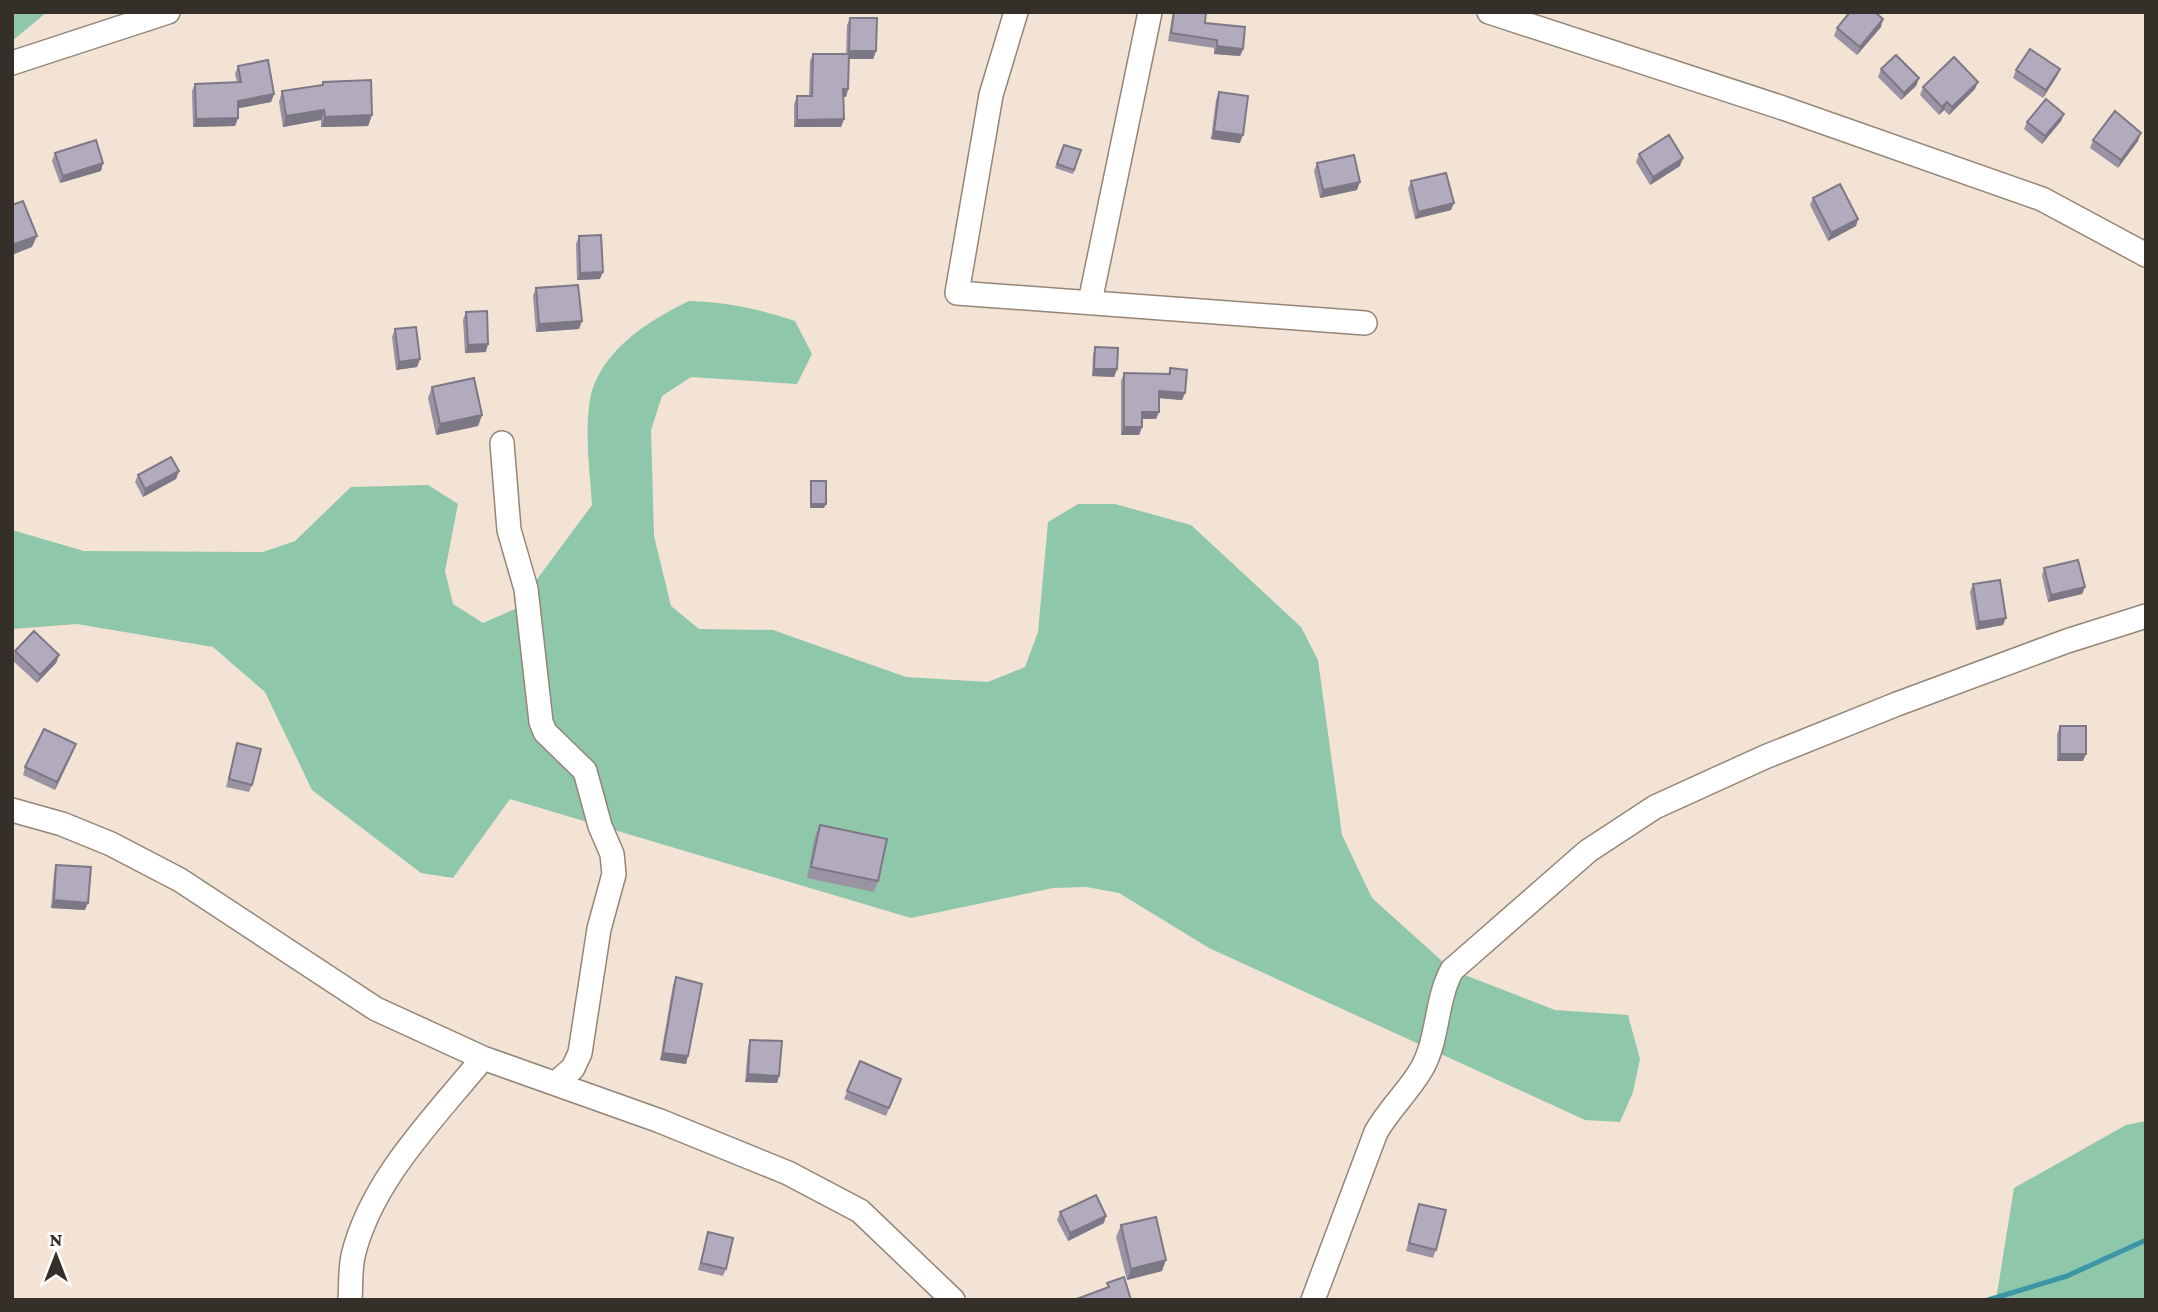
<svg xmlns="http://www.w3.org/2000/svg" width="2158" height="1312" font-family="'Crimson Pro',serif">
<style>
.green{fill:#8ec7aa}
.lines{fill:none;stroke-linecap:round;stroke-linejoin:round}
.stream{stroke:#3d96a6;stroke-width:5}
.minor-casing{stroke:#948577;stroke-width:26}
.minor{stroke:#fff;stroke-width:23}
.wall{fill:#9993a3}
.shaded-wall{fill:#7d7885}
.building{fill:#b2abbe;stroke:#7d7885;stroke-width:2}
</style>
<rect width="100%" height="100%" fill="#f3e3d4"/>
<path class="green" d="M 12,12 L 47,12 L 12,41 Z
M 689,301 C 727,302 759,309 795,321 L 812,354 L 797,384 L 691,377 L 662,396 L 651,430 L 654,536 L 671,606 L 699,629 L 773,630 L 906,677 L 988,682 L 1025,667 L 1038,632 L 1048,522 L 1078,504 L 1115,504 L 1191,525 L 1301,627 L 1318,660 L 1342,835 L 1372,898 L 1452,970 L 1555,1010 L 1628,1015 L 1640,1059 L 1633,1092 L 1620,1122 L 1585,1120 L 1209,948 L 1119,893 L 1087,887 L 1053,888 L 911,918 L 510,799 L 453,878 L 421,873 L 312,790 L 265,692 L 213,647 L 77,624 L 12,629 L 12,530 L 84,551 L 263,552 L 295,541 L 351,487 L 428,485 L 458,504 L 445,571 L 453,604 L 483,623 L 515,609 L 592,505 C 590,473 585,440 589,407 C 594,355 647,321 689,301 Z
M 2146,1121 L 2146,1300 L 1996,1300 L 2014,1188 L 2126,1125 Z"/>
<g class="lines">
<path class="stream" d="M 1988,1300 L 2067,1276 L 2146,1240"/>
<g class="minor-casing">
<path id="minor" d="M 1016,12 L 991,95 L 957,293 L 1365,323
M 1489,12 L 1783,108 L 2042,199 L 2146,255
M 12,63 L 168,12
M 1090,302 L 1150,12
M 502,443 L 509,530 L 526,589 L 541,722 L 545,732 L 585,771 L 600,826 L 612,854 L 614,874 L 599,929 L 580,1053 L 573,1068 L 557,1082
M 12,810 L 62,824 L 111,844 L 180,880 L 376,1009 L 483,1058 L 660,1121 L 788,1173 L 860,1211 L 953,1300
M 350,1300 C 351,1286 350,1270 353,1256 C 371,1180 435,1117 483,1058
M 1313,1300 L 1376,1132 C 1389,1109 1408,1092 1421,1070 C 1439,1040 1435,1001 1452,970 L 1588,851 L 1655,807 L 1765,757 L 1897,704 L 2067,641 L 2146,616"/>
</g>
<use href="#minor" class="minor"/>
</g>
<path class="wall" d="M 1173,12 L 1206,12 L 1205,23 L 1243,49 L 1240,56 L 1214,54 L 1214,48 L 1168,41 Z
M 850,18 L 876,51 L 873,59 L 849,59 L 848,89 L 846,97 L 843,97 L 841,127 L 794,127 L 794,104 L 797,96 L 809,96 L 810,61 L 813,54 L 846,54 L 847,25 Z
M 1881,27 L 1857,55 L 1834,36 L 1837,28 Z
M 238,66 L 274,94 L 271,102 L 238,108 L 238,118 L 235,126 L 193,127 L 192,91 L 195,84 L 237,82 L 235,74 Z
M 1881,69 L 1919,78 L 1916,86 L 1901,100 L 1878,77 Z
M 2060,69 L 2057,76 L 2043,98 L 2013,78 L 2016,70 Z
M 323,82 L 372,115 L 368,126 L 321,127 L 321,120 L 283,127 L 279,102 L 282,91 L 322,85 Z
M 1923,87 L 1975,89 L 1949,115 L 1944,110 L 1939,115 L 1920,95 Z
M 1219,92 L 1240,143 L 1211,139 L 1216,100 Z
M 2064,114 L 2061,121 L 2042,144 L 2024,129 L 2027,122 Z
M 2093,140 L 2138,141 L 2118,168 L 2090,148 Z
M 1064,145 L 1081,150 L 1073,174 L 1055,168 Z
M 55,153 L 103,163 L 101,171 L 60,183 L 52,161 Z
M 1639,154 L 1680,166 L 1650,185 L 1636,162 Z
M 1317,163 L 1357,190 L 1320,198 L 1314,171 Z
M 1411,181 L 1451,210 L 1415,219 L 1408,189 Z
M 1813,198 L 1858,219 L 1856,226 L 1828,241 L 1810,205 Z
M 579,236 L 600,279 L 577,280 L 576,244 Z
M 536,288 L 579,329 L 536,332 L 533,296 Z
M 466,312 L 486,352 L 465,353 L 463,320 Z
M 395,329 L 420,359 L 417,367 L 396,370 L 392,337 Z
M 1095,347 L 1117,369 L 1114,377 L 1092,376 L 1093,355 Z
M 1170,368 L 1185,393 L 1182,400 L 1159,398 L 1156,419 L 1142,419 L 1142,427 L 1139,435 L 1121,435 L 1121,381 L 1124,373 L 1168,374 Z
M 432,387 L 482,415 L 478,426 L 436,435 L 428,398 Z
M 179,471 L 176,479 L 143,497 L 135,482 L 138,475 Z
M 811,481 L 824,508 L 810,508 L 810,485 Z
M 2044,568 L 2085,587 L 2082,594 L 2048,602 L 2042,576 Z
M 1973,584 L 2003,625 L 1976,630 L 1970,592 Z
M 15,651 L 59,655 L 56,663 L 37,683 L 12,660 Z
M 2060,726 L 2083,761 L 2057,761 L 2057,734 Z
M 237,743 L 252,785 L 249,792 L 226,787 Z
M 73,752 L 55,790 L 23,775 L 25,767 Z
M 820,825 L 878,881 L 874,892 L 807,878 L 815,836 Z
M 56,865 L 85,910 L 51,908 L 54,873 Z
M 676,977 L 688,1056 L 686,1064 L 660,1060 L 673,985 Z
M 750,1040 L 779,1076 L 777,1083 L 745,1082 L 748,1047 Z
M 860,1061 L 901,1079 L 886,1116 L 844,1099 Z
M 1419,1204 L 1436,1250 L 1433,1258 L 1406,1251 Z
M 1060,1212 L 1104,1223 L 1068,1241 L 1057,1220 Z
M 1121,1225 L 1162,1271 L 1127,1280 L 1116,1237 Z
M 708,1232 L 726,1269 L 723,1276 L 698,1270 Z"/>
<path class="shaded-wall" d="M 1883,19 L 1881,27 L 1857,55 L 1860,47 Z
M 1217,46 L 1243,49 L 1240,56 L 1214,54 Z
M 849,51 L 876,51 L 873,59 L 846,59 Z
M 2060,69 L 2057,76 L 2043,98 L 2046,90 Z
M 1919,78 L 1916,86 L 1901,100 L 1904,93 Z
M 1978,82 L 1975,89 L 1949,115 L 1952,107 Z
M 843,89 L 848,89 L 846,97 L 841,97 Z
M 274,94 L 271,102 L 235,109 L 238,101 Z
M 1947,102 L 1944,110 L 1939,115 L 1942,107 Z
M 324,110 L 321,120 L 283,127 L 286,116 Z
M 2064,114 L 2061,121 L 2042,144 L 2045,136 Z
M 372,115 L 368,126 L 321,127 L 325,117 Z
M 238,118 L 235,126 L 193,127 L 196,119 Z
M 844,119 L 841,127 L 794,127 L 797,120 Z
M 1214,131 L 1243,135 L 1240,143 L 1211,139 Z
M 2141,133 L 2138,141 L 2118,168 L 2121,160 Z
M 1683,158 L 1680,166 L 1650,185 L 1653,177 Z
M 103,163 L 101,171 L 60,183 L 63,176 Z
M 1360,182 L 1357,190 L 1320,198 L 1323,190 Z
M 1454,203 L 1451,210 L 1415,219 L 1418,212 Z
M 1858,219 L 1856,226 L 1828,241 L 1831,233 Z
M 37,236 L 32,247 L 12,255 L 12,245 Z
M 603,272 L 600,279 L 577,280 L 580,273 Z
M 582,321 L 579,329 L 536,332 L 539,324 Z
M 488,344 L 486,352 L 465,353 L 468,345 Z
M 420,359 L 417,367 L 396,370 L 399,362 Z
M 1094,369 L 1117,369 L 1114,377 L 1092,376 Z
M 1159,391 L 1185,393 L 1182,400 L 1157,398 Z
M 1142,412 L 1159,412 L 1156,419 L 1139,419 Z
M 482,415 L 478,426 L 436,435 L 440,424 Z
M 1124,427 L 1142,427 L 1139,435 L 1121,435 Z
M 179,471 L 176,479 L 143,497 L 145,489 Z
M 811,504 L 826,504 L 824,508 L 810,508 Z
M 2085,587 L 2082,594 L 2048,602 L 2051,595 Z
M 2006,618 L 2003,625 L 1976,630 L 1979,622 Z
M 59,655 L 56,663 L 37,683 L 40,675 Z
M 76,744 L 73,752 L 55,790 L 57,782 Z
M 2060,754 L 2086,754 L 2083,761 L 2057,761 Z
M 54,900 L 88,903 L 85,910 L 51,908 Z
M 663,1053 L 688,1056 L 686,1064 L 660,1060 Z
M 748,1074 L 779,1076 L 777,1083 L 745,1082 Z
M 1106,1216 L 1104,1223 L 1068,1241 L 1070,1233 Z
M 1166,1260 L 1162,1271 L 1127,1280 L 1131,1269 Z"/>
<path class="building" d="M 1174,12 L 1206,12 L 1205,23 L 1245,27 L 1243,49 L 1217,46 L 1217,40 L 1171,33 Z
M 1850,12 L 1875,12 L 1883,19 L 1860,47 L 1837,28 Z
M 850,18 L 877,18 L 876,51 L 849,51 Z
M 2030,49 L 2060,69 L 2046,90 L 2016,70 Z
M 813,54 L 849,54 L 848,89 L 843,89 L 844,119 L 797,120 L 797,96 L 812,96 Z
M 1896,55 L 1919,78 L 1904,93 L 1881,69 Z
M 1954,57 L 1978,82 L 1952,107 L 1947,102 L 1942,107 L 1923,87 Z
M 268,60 L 274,94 L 238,101 L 238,118 L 196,119 L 195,84 L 241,82 L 238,66 Z
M 371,80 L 372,115 L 325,117 L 324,110 L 286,116 L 282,91 L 323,85 L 323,82 Z
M 1219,92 L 1248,96 L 1243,135 L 1214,131 Z
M 2046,99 L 2064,114 L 2045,136 L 2027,122 Z
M 2115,111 L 2141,133 L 2121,160 L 2093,140 Z
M 1669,135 L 1683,158 L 1653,177 L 1639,154 Z
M 96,140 L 103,163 L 63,176 L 55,153 Z
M 1064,145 L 1081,150 L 1074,170 L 1057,164 Z
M 1354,155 L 1360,182 L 1323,190 L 1317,163 Z
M 1446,173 L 1454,203 L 1418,212 L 1411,181 Z
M 1840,184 L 1858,219 L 1831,233 L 1813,198 Z
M 23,201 L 37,236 L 12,245 L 12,205 Z
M 601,235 L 603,272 L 580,273 L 579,236 Z
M 578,285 L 582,321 L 539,324 L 536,288 Z
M 487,311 L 488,344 L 468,345 L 466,312 Z
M 416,327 L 420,359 L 399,362 L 395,329 Z
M 1095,347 L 1118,348 L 1117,369 L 1094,369 Z
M 1170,368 L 1187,370 L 1185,393 L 1159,391 L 1159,412 L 1142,412 L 1142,427 L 1124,427 L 1124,373 L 1170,374 Z
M 474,378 L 482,415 L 440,424 L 432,387 Z
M 171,457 L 179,471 L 145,489 L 138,475 Z
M 811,481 L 826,481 L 826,504 L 811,504 Z
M 2078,560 L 2085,587 L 2051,595 L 2044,568 Z
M 2000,580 L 2006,618 L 1979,622 L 1973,584 Z
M 34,631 L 59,655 L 40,675 L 15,651 Z
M 2060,726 L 2086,726 L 2086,754 L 2060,754 Z
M 44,729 L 76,744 L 57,782 L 25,767 Z
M 237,743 L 261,749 L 252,785 L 229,779 Z
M 820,825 L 887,839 L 878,881 L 811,867 Z
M 56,865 L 91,867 L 88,903 L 54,900 Z
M 676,977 L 702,984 L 688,1056 L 663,1053 Z
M 750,1040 L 782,1041 L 779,1076 L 748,1074 Z
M 860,1061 L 901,1079 L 889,1108 L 847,1091 Z
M 1096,1195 L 1106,1216 L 1070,1233 L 1060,1212 Z
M 1419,1204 L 1446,1210 L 1436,1250 L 1409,1243 Z
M 1156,1217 L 1166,1260 L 1131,1269 L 1121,1225 Z
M 708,1232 L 733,1238 L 726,1269 L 701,1263 Z
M 1124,1277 L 1131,1300 L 1074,1300 L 1109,1287 L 1107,1283 Z"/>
<rect width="2158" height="1312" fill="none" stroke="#352f29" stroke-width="28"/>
<g transform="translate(56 1256)" stroke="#ffffff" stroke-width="5" paint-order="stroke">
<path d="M0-5L12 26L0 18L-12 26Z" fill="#352f29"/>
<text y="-10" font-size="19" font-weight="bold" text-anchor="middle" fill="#352f29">N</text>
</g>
</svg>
